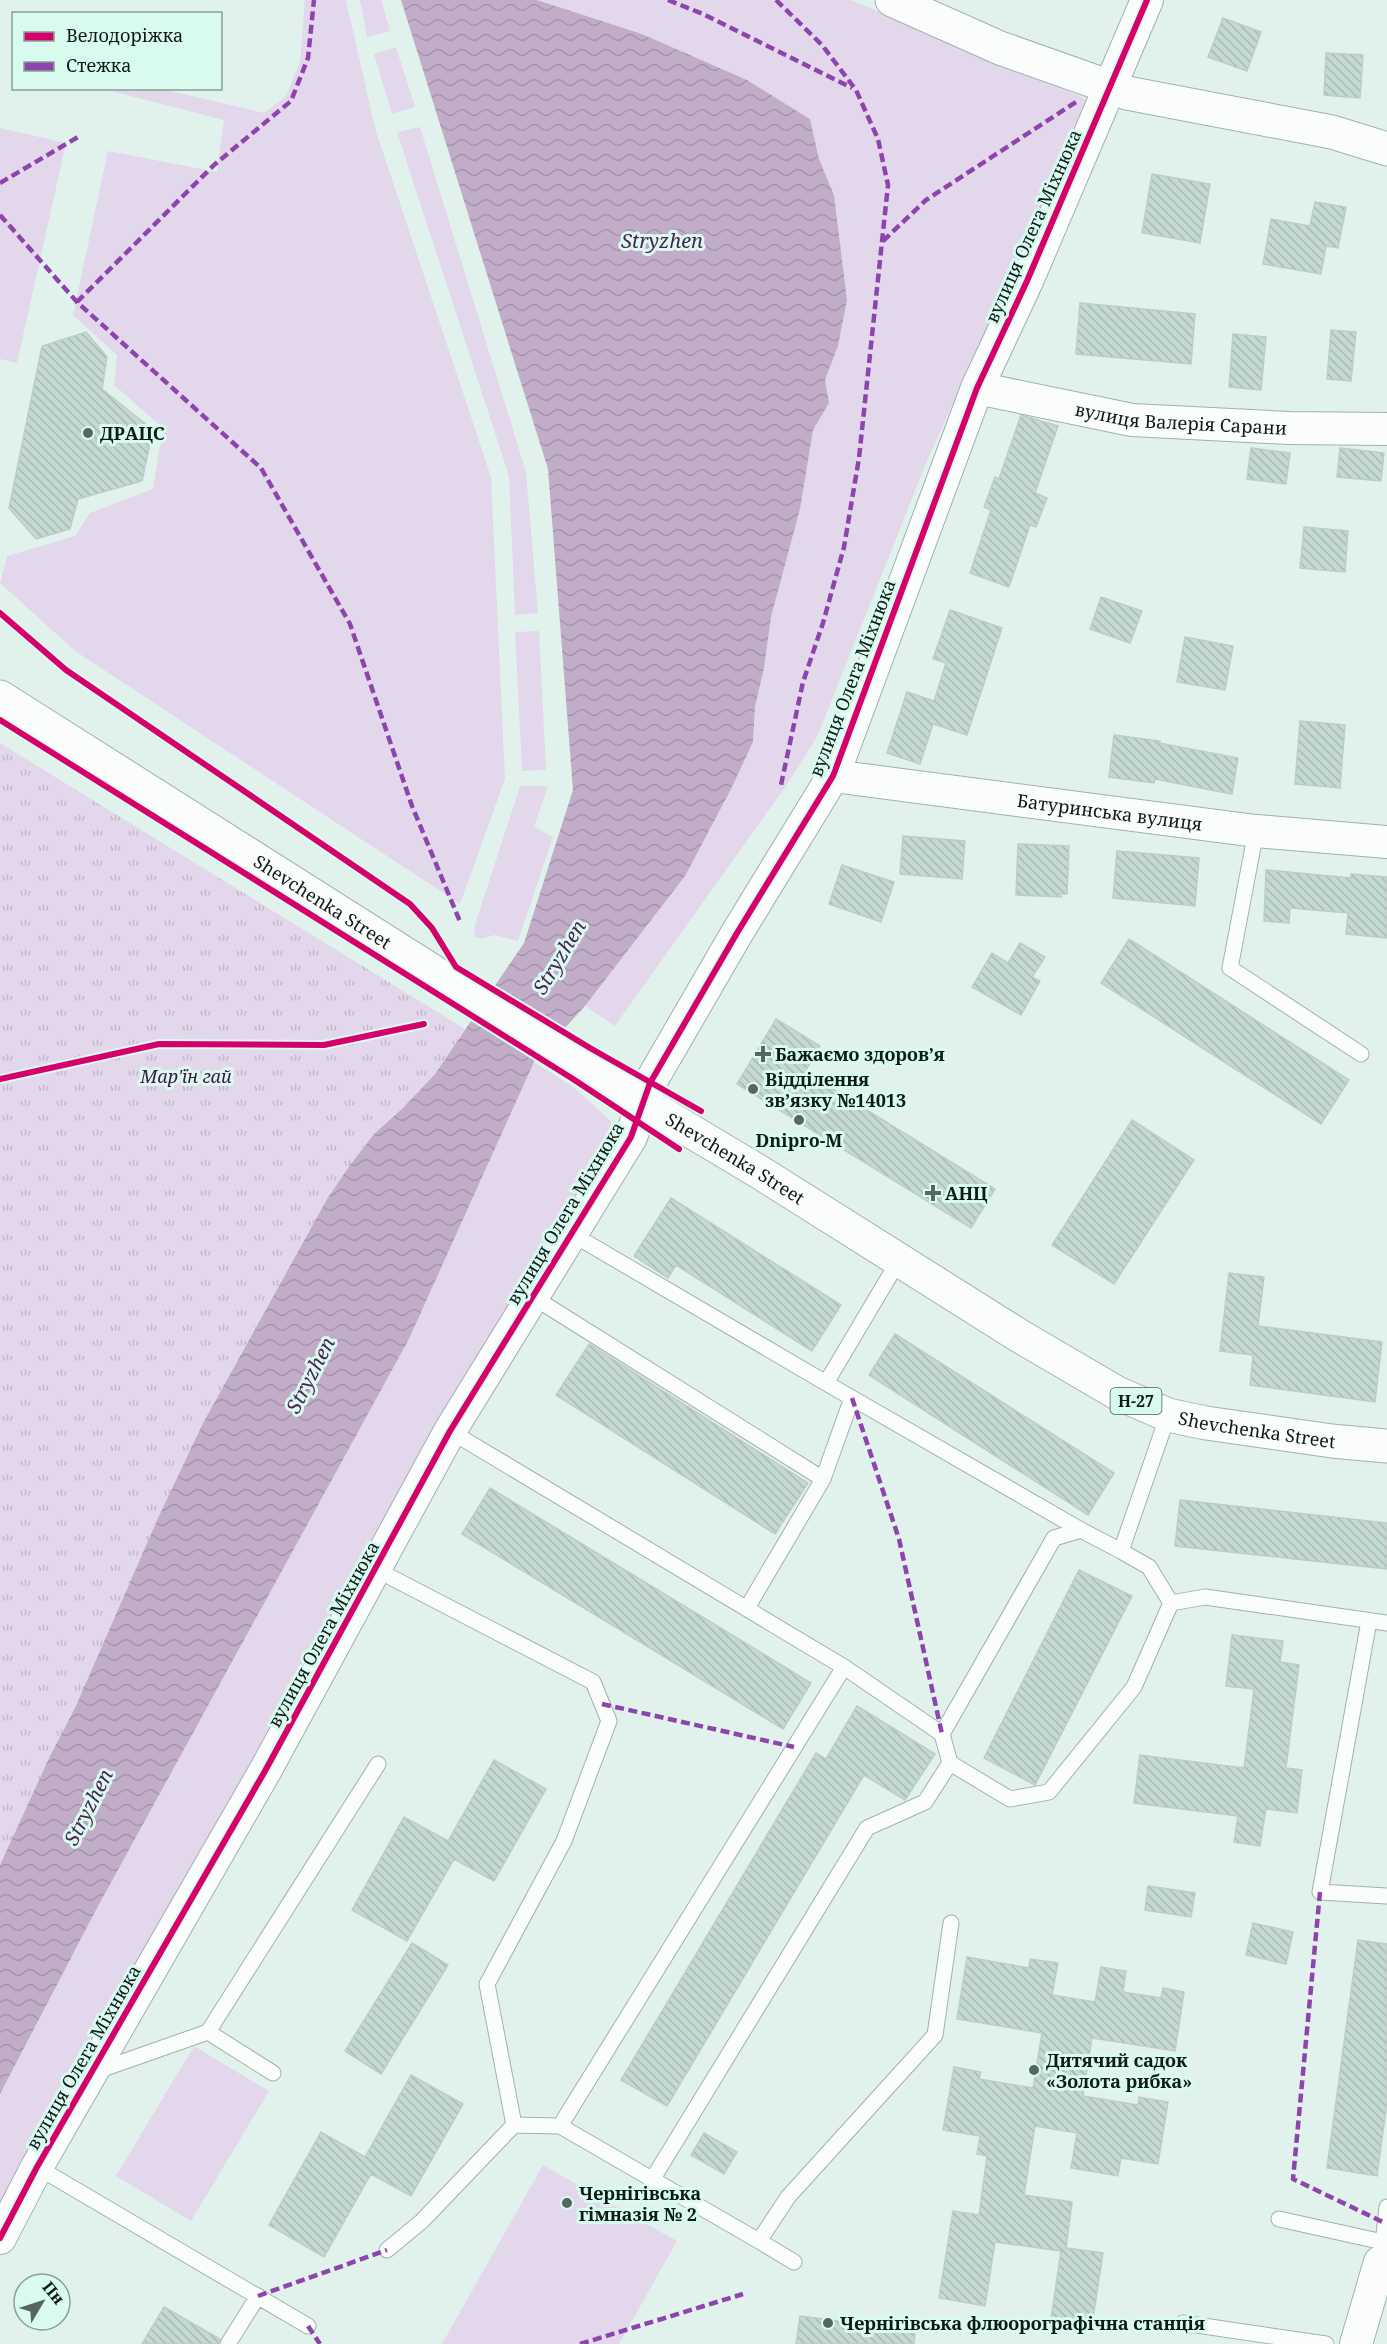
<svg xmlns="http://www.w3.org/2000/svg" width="1387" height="2344" font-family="'Noto Serif',serif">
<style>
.green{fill:#e3d8eb}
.park{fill:url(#park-tufts)}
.water{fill:url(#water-waves)}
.building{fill:url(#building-back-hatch);stroke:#beccc7;stroke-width:1.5}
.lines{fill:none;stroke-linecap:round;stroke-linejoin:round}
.lane-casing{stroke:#a2b0ab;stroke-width:17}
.street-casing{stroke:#a2b0ab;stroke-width:34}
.secondary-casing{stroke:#a2b0ab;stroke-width:35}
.primary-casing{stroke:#a2b0ab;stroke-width:35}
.lane{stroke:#fafdfc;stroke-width:15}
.street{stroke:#fafdfc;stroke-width:32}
.secondary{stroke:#fafdfc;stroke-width:33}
.primary{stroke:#fafdfc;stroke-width:33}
.quiet{stroke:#8e44ad;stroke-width:4.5;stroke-dasharray:9 4.5;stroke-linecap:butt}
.cycleway-casing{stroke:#d9faef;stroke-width:10}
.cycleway{stroke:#d6006c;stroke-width:6}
.poi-dot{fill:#586662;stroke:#d9faef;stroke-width:2}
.labels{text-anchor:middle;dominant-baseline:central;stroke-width:6;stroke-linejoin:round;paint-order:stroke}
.shield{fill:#d9faef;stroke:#4b5d58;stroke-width:1.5}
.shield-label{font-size:16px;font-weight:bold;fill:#0e1a17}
.street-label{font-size:18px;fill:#0e1a17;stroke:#d9faef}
.poi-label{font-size:18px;font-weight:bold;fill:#0e1a17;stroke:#d9faef;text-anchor:start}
.park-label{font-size:18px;font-style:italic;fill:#421449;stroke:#d9faef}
.water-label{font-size:20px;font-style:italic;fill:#4e2055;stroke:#d9faef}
</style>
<defs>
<pattern id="park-tufts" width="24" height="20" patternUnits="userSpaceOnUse" patternTransform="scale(1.5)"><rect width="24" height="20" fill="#e3d8eb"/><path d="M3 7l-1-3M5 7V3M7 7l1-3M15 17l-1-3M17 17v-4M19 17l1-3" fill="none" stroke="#c2b9c9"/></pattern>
<pattern id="water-waves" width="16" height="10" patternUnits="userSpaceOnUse" patternTransform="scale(1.5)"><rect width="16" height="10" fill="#c1adc8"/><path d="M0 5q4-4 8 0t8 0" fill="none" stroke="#a594ab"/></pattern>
<pattern id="building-back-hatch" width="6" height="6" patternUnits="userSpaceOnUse" patternTransform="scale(1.5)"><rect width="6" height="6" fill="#c4d9d3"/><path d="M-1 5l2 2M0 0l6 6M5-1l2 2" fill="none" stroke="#a7bab4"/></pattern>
</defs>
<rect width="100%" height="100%" fill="#e1f2ec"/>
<path class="green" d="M 305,0 L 346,0 L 375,128 L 491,477 L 505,779 L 460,904 L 75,651 L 0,583 L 7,556 L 75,536 L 90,513 L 153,489 L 163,428 L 114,385 L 117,355 L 73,315 L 108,151 L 217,172 L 224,120 L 103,89 L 162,89 L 264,113 L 286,96 L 300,62 Z
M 360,0 L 381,0 L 390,31 L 367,37 Z
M 537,0 L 851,0 L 1082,97 L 1090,103 L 927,461 L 818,735 L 788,783 L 615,1026 L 585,1006 L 646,925 L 753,742 L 755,707 L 764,668 L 771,617 L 800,509 L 813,429 L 829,403 L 825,380 L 838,346 L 847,300 L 834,195 L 819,159 L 810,119 L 747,80 L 642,34 Z
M 396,47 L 415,107 L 392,114 L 374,54 Z
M 420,127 L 526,472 L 538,613 L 515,615 L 509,476 L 397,132 Z
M 0,128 L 66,143 L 17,363 L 0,359 Z
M 539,631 L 546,770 L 522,771 L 515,632 Z
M 520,786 L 548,786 L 534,827 L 553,837 L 518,941 L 495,935 L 481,939 L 475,937 L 474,928 Z
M 534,1062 L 572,1086 L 619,1128 L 428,1442 L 212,1837 L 0,2209 L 0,2094 L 96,1910 L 409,1339 Z
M 194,2046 L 269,2091 L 191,2221 L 116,2176 Z
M 543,2165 L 677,2241 L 619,2344 L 442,2344 Z"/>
<path class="park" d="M 0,743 L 465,1029 L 435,1074 L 404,1107 L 374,1134 L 350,1165 L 327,1199 L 257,1324 L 203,1423 L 158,1518 L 75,1708 L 50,1756 L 0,1865 Z"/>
<path class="water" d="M 401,0 L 537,0 L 642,34 L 747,80 L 810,119 L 819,159 L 834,195 L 847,300 L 838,346 L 825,380 L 829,403 L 813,430 L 800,509 L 771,617 L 764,668 L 755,707 L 753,742 L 731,789 L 685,876 L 585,1006 L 534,1062 L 409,1339 L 96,1910 L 0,2094 L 0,1865 L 50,1756 L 75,1708 L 158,1518 L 203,1423 L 327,1199 L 350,1165 L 374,1134 L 404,1107 L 435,1074 L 524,943 L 573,790 L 548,469 Z"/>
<path class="building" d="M 1223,18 L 1261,32 L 1247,71 L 1208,57 Z
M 1326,53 L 1363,55 L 1360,98 L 1324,95 Z
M 1152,174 L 1210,184 L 1200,243 L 1142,233 Z
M 1315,202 L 1346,207 L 1338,248 L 1326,246 L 1321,274 L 1263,264 L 1271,219 L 1310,226 Z
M 1080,303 L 1195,314 L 1191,364 L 1076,354 Z
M 1331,330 L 1356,332 L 1351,381 L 1327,379 Z
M 86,332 L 107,357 L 102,389 L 153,430 L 142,481 L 78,499 L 70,529 L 36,539 L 9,508 L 42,346 Z
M 1233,334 L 1266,337 L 1261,390 L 1229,387 Z
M 1021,415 L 1058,426 L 1035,493 L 1047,498 L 1036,527 L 1030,525 L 1009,587 L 970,573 L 991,510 L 984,507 L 995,477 L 999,479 Z
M 1251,448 L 1290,453 L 1286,484 L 1247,479 Z
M 1340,448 L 1384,453 L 1381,481 L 1337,477 Z
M 1304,527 L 1348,531 L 1345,572 L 1300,568 Z
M 1101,597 L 1142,611 L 1130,643 L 1090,629 Z
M 950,610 L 1002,628 L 967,735 L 933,724 L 920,764 L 887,753 L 907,692 L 934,701 L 946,663 L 933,659 Z
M 1185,637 L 1233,646 L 1225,690 L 1177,682 Z
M 1300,721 L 1345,725 L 1340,788 L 1295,784 Z
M 1114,735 L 1160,741 L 1159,743 L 1238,758 L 1232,794 L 1155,779 L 1154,783 L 1109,777 Z
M 903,836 L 965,841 L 962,879 L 900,874 Z
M 1018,844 L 1069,846 L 1067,894 L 1057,894 L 1062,897 L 1016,895 Z
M 1117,851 L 1199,858 L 1195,906 L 1113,898 Z
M 842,865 L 894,882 L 881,922 L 829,904 Z
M 1266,870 L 1351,878 L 1351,874 L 1387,877 L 1387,938 L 1346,934 L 1348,913 L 1290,908 L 1289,923 L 1264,921 Z
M 1129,939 L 1349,1080 L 1321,1124 L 1101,983 Z
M 1020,943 L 1045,957 L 1032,977 L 1040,981 L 1021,1015 L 972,987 L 992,953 L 1008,963 Z
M 776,1019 L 820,1046 L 805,1072 L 995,1189 L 971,1228 L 737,1084 Z
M 1132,1120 L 1194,1160 L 1114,1284 L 1052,1245 Z
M 671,1198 L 841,1305 L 812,1351 L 676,1265 L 668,1278 L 634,1256 Z
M 1229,1273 L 1264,1277 L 1258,1326 L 1382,1342 L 1375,1402 L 1250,1385 L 1253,1355 L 1220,1351 Z
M 895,1334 L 1114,1473 L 1088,1515 L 869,1375 Z
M 589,1344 L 808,1483 L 775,1534 L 556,1395 Z
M 490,1488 L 811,1683 L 783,1729 L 462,1534 Z
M 1180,1500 L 1387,1523 L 1387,1569 L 1175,1546 Z
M 1079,1570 L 1132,1596 L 1035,1785 L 984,1758 Z
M 1232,1635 L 1283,1641 L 1280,1662 L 1299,1665 L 1286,1768 L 1302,1770 L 1297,1813 L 1266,1809 L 1260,1846 L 1234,1842 L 1238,1816 L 1134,1803 L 1140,1755 L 1244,1768 L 1254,1689 L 1226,1686 Z
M 857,1706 L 935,1754 L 905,1800 L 864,1775 L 667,2106 L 621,2080 L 816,1753 L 826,1759 Z
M 494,1760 L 546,1789 L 494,1881 L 454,1859 L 407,1941 L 352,1910 L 404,1817 L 448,1841 Z
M 1148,1886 L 1195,1893 L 1191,1917 L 1145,1910 Z
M 1253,1923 L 1293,1932 L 1286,1964 L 1246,1955 Z
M 1358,1940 L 1387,1944 L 1387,2102 L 1377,2176 L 1327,2168 Z
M 412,1943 L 448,1965 L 381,2074 L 345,2051 Z
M 967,1957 L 1029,1968 L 1030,1959 L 1058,1963 L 1052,1995 L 1095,2002 L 1101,1967 L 1126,1971 L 1123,1992 L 1161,1998 L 1163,1988 L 1184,1992 L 1175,2051 L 1092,2038 L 1083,2096 L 1138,2105 L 1139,2097 L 1168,2102 L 1158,2164 L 1121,2158 L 1118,2176 L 1071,2168 L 1077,2133 L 1035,2126 L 1024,2195 L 1072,2202 L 1066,2248 L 1103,2253 L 1092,2325 L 1051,2319 L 1061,2251 L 995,2242 L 985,2306 L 939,2298 L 953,2211 L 979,2215 L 987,2156 L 977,2154 L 980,2136 L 943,2130 L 954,2067 L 981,2072 L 979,2079 L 1033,2088 L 1042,2033 L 957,2019 Z
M 411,2075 L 463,2104 L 411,2196 L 371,2174 L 324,2257 L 269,2225 L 321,2132 L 365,2157 Z
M 704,2133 L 737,2152 L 724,2174 L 691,2155 Z
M 164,2307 L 220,2339 L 218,2344 L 142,2344 Z
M 800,2316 L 915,2331 L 914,2344 L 796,2344 Z"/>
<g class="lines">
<g class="lane-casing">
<path id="lane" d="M 1256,831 L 1230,968 L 1361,1054
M 572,1234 L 826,1383 L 899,1260
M 533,1297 L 823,1479 L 852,1398 L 826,1383
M 852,1398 L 1081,1530
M 450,1431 L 844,1667
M 1121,1551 L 1149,1567 L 1171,1603 L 1205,1597 L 1387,1623
M 375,1569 L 593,1682 L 609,1721 L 564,1841 L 487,1984 L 514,2125 L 560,2126
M 747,1608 L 823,1479
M 1369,1621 L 1320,1892 L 1387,1896
M 950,1763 L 1010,1799 L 1049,1792 L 1134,1687 L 1171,1603
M 208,2032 L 273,2073
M 97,2071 L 208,2032 L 378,1764
M 37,2167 L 308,2326
M 652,2180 L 867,1828 L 925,1802 L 950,1763 L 942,1734 L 1054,1538 L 1081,1530 L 1121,1551 L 1168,1415
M 1279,2219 L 1383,2242
M 759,2241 L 560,2126 L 844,1667 L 942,1734
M 387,2250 L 422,2221 L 514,2125
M 1382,2252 L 1387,2207
M 794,2262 L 759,2241 L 788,2197 L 935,2035 L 951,1923
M 1183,2323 L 1326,2344
M 228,2344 L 258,2296"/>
</g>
<g class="street-casing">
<g id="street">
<path id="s1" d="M 977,388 L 1132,420 L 1289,428 L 1387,429"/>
<path id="s2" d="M 833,776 L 1256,831 L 1387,842"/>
<path d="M 0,2238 L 37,2167 L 265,1771 L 450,1431 L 631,1137 L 650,1083 L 737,933 L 833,776 L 977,388 L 1027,281 L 1147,0"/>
<path d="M 1356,2344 L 1380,2262 L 1387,2262"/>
</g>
</g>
<g class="secondary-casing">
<path id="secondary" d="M 892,0 L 1000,48 L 1127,93 L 1332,132 L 1387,149"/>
</g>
<g class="primary-casing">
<g id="primary">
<path id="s3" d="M 0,697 L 579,1064 L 761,1173 L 1018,1335 L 1117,1393 L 1168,1415 L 1206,1423 L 1332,1441 L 1387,1446"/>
</g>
</g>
<use href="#lane" class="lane"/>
<use href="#street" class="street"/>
<use href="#secondary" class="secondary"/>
<use href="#primary" class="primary"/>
<path class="quiet" d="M 668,0 L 703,14 L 852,88
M 776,0 L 822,45 L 856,90 L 878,139 L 888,185 L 859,458 L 844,547 L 823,623 L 803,682 L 781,785
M 0,183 L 78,137
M 0,215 L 77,302 L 261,468 L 350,624 L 412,806 L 461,924
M 883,241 L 926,200 L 1079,100
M 77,302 L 214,165 L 291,101 L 308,58 L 314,0
M 852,1398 L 899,1539 L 942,1734
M 602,1704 L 794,1747
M 1320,1892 L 1293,2179 L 1385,2223
M 258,2296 L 387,2250
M 308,2326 L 320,2344
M 580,2344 L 743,2294"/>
<g class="cycleway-casing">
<path id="cycleway" d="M 0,613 L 66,670 L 410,904 L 432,928 L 456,967 L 590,1048 L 701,1111
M 0,720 L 573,1079 L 679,1149
M 0,1079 L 159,1044 L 324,1045 L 424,1024
M 0,2238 L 37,2167 L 265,1771 L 450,1431 L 631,1137 L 650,1083 L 737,933 L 833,776 L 977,388 L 1027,281 L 1147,0"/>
</g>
<use href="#cycleway" class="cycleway"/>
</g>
<g class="poi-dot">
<circle cx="88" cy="433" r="6"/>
<path d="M760 1045h6v6h6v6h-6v6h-6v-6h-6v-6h6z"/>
<circle cx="753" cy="1089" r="6"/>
<circle cx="799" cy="1120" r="6"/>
<path d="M930 1184h6v6h6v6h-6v6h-6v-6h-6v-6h6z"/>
<circle cx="1034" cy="2070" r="6"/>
<circle cx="567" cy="2203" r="6"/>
<circle cx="828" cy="2323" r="6"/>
</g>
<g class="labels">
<rect class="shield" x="1110.5" y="1388" width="51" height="26" rx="4.5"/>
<g class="shield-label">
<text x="1136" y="1401">Н-27</text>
</g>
<g class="street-label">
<text transform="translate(1033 226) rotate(-66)">вулиця Олега Міхнюка</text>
<text stroke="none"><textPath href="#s1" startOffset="207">вулиця Валерія Сарани</textPath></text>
<text transform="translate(852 678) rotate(-69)">вулиця Олега Міхнюка</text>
<text stroke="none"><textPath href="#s2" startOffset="279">Батуринська вулиця</textPath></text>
<text stroke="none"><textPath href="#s3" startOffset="382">Shevchenka Street</textPath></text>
<text stroke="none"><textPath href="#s3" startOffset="868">Shevchenka Street</textPath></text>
<text transform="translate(565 1213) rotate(-59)">вулиця Олега Міхнюка</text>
<text stroke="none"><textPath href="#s3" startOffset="1462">Shevchenka Street</textPath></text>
<text transform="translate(323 1634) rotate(-61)">вулиця Олега Міхнюка</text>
<text transform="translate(83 2057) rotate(-60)">вулиця Олега Міхнюка</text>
</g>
<g class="poi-label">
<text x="100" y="433">ДРАЦС</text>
<text x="775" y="1054">Бажаємо здоров’я</text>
<text x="765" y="1079">Відділення<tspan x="765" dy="21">зв’язку №14013</tspan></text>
<text x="799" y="1140" text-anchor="middle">Dnipro-M</text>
<text x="945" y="1193">АНЦ</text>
<text x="1046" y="2060">Дитячий садок<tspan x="1046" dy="21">«Золота рибка»</tspan></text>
<text x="579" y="2193">Чернігівська<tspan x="579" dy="21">гімназія № 2</tspan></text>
<text x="840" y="2323">Чернігівська флюорографічна станція</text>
</g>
<g class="park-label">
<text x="186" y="1076">Мар'їн гай</text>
</g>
<g class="water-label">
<text x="662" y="240">Stryzhen</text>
<text transform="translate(559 957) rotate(-59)">Stryzhen</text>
<text transform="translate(310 1375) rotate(-63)">Stryzhen</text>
<text transform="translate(88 1807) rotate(-63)">Stryzhen</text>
</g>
</g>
<rect x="12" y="12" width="210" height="78" fill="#d9faef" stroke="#88a099" stroke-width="1.5"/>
<rect x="24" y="32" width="30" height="9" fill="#d6006c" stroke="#88a099" stroke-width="1.5"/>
<text x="66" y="42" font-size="18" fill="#0e1a17">Велодоріжка</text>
<rect x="24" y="62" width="30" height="9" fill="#8e44ad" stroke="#88a099" stroke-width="1.5"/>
<text x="66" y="72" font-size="18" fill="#0e1a17">Стежка</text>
<g transform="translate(42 2302) rotate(51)"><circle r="28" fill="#d9faef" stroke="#88a099" stroke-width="1.5"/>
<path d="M0-4.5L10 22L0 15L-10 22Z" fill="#586662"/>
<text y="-9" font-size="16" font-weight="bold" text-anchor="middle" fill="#0e1a17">Пн</text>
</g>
</svg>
